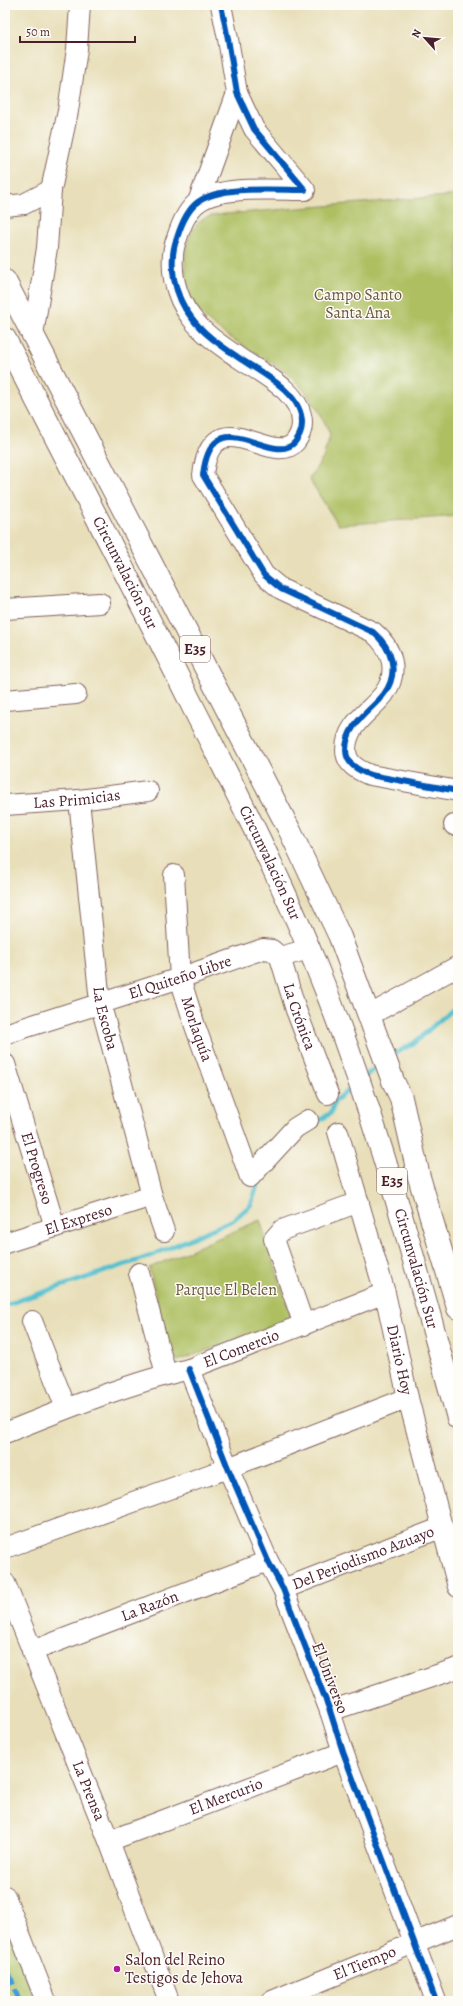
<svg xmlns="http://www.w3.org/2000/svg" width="463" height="2006" font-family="Alegreya,serif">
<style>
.green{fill:#aebf62;stroke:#7c6f46}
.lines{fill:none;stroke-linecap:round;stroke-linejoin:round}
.stream{stroke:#55c0cf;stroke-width:4.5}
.minor-casing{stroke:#81625d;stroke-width:22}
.highway-casing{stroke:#81625d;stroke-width:24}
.minor{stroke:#fff;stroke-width:20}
.highway{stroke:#fff;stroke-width:22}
.quiet{stroke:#409be1;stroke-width:5;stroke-dasharray:10 5;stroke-linecap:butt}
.cycleway-casing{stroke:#fdfcf7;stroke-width:8}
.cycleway{stroke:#0057b8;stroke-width:6}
.poi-dot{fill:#b5179e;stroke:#fdfcf7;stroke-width:1.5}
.labels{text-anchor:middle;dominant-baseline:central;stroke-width:3;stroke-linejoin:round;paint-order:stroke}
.shield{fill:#fdfcf7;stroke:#806168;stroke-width:1}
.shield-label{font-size:15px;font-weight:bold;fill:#4a1f2b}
.park-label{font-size:16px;fill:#6d573e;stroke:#fdfcf7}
.street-label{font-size:16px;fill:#4a1f2b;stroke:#fdfcf7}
.poi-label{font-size:16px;fill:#4a1f2b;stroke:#fdfcf7;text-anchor:start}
</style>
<rect width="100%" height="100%" fill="#fdfcf7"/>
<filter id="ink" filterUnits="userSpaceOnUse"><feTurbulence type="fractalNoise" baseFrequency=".025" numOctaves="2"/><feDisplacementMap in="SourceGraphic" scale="8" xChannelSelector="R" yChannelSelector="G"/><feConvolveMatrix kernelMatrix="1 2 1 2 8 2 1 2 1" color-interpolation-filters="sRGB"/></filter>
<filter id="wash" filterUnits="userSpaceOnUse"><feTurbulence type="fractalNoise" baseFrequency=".012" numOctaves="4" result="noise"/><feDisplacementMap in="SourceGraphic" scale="16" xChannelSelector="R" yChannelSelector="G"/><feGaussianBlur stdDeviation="0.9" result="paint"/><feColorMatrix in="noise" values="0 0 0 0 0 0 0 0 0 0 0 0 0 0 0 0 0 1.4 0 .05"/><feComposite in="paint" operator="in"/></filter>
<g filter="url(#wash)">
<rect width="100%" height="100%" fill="#e8dfba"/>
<path class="green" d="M 458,195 L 458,516 L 338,525 L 309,479 L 323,458 L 330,435 C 319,406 301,382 275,365 C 249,347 218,335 198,310 C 182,289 177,233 205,218 C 214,214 229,214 238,213 Z
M 260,1220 L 292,1319 L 178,1361 L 171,1357 L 149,1268 Z
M 5,1922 L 35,2001 L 5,2001 Z"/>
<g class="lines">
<path class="stream" d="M 390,1056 L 414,1043 L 458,1004
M 363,1078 L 381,1063
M 314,1124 L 331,1113 L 335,1101 L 355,1085
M 5,1305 L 148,1257 L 233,1220 L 251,1205 L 258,1183 L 262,1178"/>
</g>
</g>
<g filter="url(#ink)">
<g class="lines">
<g class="minor-casing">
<g id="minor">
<path d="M 221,5 L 228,39 L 237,93 L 254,129 L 305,190 C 276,190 221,185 198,202 C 187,210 181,225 177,238 C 172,250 172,266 174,279 C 177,293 182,306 191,317 C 203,334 223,347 239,358 C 261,373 302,392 302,423 C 302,430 299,437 295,442 C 273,469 212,396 203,475 L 264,575 L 281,589 L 373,632 C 392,648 400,672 384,694 C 370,712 346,724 346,750 C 346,764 358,770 370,775 L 458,791"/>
<path d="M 198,202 L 237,93"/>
<path d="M 5,206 L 24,204 L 51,190"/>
<path d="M 37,344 L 33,335 L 47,248 L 51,190 L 68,111 L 77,49 L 80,5"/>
<path d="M 5,609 L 100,603"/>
<path d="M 5,700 L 76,694"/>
<path id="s1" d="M 79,800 L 100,1002 L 152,1196 L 164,1231"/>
<path id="s2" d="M 5,805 L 79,800 L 148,791"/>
<path d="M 454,825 L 458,825"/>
<path id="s3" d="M 174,875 L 180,978 L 195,1026 L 250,1177 L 295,1128 L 308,1120"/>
<path d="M 280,957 L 309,949"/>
<path d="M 370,1015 L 458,966"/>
<path id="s4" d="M 5,1034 L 180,978 L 263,949 L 272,950 L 280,957 L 296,1010 L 328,1094"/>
<path id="s5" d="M 5,1064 L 55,1227"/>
<path id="s6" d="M 338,1132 L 385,1293 L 408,1398 L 458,1587"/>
<path id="s7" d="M 5,1243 L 152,1196"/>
<path d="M 139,1273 L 166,1374"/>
<path d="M 32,1321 L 66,1408"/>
<path d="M 304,1325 L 274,1239 L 282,1230 L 359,1202"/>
<path d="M 189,1369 L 228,1468 L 268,1561 L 283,1589 L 330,1711 L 343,1752 L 436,2001"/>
<path id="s8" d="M 5,1433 C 65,1409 126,1384 189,1369 L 385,1293"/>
<path d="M 5,1548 L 228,1468 L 408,1398"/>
<path id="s9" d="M 5,1583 L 109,1841 L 169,2001"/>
<path id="s10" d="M 283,1589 L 443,1527"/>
<path id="s11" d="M 32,1651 L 268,1561"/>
<path d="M 330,1711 L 458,1668"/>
<path id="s12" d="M 109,1841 L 343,1752"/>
<path d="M 5,1896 L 46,2001"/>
<path id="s13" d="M 272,2001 L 458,1925"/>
</g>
</g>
<g class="highway-casing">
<g id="highway">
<path d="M 5,281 L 290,831 L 340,937 L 393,1081 L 401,1098 L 419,1177 L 458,1308"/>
<path id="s14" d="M 5,339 C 68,462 132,584 193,707 C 236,791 279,875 315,963 C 376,1111 415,1265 458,1418"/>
</g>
</g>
<use href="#minor" class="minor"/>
<use href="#highway" class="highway"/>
<path class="quiet" d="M 5,1961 L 19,2001"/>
<g class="cycleway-casing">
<path id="cycleway" d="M 221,5 L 228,39 L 237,93 L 254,129 L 305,190 C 276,190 221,185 198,202 C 187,210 181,225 177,238 C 172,250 172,266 174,279 C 177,293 182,306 191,317 C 203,334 223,347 239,358 C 261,373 302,392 302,423 C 302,430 299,437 295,442 C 273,469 212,396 203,475 L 264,575 L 281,589 L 373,632 C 392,648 400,672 384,694 C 370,712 346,724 346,750 C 346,764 358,770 370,775 L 458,791
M 189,1369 L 228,1468 L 268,1561 L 283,1589 L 330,1711 L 343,1752 L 436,2001"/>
</g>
<use href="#cycleway" class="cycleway"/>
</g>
</g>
<circle class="poi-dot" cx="117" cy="1969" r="4"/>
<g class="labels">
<g class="shield">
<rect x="180" y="636" width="30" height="26" rx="3"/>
<rect x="377" y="1168" width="30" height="26" rx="3"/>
</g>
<g class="shield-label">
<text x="195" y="649">E35</text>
<text x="392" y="1181">E35</text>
</g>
<g class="park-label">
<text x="358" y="295">Campo Santo<tspan x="358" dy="18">Santa Ana</tspan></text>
<text x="226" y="1290">Parque El Belen</text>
</g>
<g class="street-label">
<text stroke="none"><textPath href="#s14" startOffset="263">Circunvalación Sur</textPath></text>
<text stroke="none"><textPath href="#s2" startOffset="72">Las Primicias</textPath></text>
<text stroke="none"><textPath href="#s14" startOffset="587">Circunvalación Sur</textPath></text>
<text stroke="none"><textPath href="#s4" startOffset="184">El Quiteño Libre</textPath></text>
<text stroke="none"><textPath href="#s4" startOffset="354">La Crónica</textPath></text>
<text stroke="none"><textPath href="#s1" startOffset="220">La Escoba</textPath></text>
<text stroke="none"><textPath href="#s3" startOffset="157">Morlaquía</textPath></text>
<text stroke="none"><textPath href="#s5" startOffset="109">El Progreso</textPath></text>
<text stroke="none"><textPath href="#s7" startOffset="77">El Expreso</textPath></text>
<text stroke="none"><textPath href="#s14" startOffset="1019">Circunvalación Sur</textPath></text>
<text stroke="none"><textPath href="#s8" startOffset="251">El Comercio</textPath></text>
<text stroke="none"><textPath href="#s6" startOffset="236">Diario Hoy</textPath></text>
<text stroke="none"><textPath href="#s10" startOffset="86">Del Periodismo Azuayo</textPath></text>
<text stroke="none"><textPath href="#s11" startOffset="126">La Razón</textPath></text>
<text transform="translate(330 1678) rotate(69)">El Universo</text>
<text stroke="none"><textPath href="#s9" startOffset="224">La Prensa</textPath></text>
<text stroke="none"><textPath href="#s12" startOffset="125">El Mercurio</textPath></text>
<text stroke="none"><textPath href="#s13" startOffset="100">El Tiempo</textPath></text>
</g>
<g class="poi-label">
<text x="125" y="1960">Salon del Reino<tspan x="125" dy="18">Testigos de Jehova</tspan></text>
</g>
</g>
<rect width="463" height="2006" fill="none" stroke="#fdfcf7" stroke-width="20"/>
<g transform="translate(425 38) rotate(297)" stroke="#fdfcf7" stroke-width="3" paint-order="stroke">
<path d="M0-3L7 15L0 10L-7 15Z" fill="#4a1f2b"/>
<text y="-6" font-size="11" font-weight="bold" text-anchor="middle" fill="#4a1f2b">N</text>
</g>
<path d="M20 36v6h115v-6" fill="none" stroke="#4a1f2b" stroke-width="2"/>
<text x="26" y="36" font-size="12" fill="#4a1f2b" stroke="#fdfcf7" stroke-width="3" paint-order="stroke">50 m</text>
</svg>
